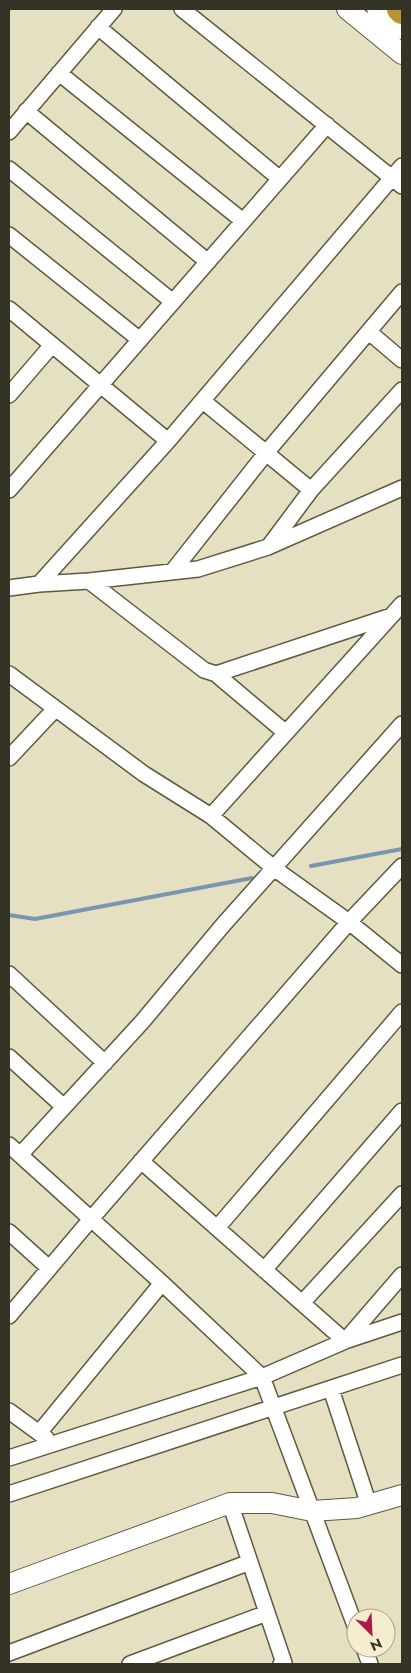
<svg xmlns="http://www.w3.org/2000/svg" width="411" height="1673" font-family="Jost,sans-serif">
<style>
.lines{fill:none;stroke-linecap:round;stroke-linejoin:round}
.stream{stroke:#7996b0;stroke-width:4}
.street-casing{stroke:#5f593f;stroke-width:18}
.secondary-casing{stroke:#5f593f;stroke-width:22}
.highway-casing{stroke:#fff;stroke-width:29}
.street{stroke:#fff;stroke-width:15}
.secondary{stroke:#fff;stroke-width:20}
.highway{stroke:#ba952f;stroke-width:26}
</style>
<rect width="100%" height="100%" fill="#e6e0c2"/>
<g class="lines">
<path class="stream" d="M 311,866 L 402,849
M 9,915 L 35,919 L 252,878"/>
<g class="street-casing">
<path id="street" d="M 182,9 L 402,186
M 98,27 L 280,179
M 59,73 L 243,221
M 26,111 L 208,262
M 9,132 L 114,9
M 9,169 L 173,302
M 9,235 L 140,340
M 9,309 L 168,441
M 369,332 L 402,360
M 9,395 L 52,345
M 203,401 L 311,490
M 9,490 L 327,125
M 270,545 L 311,490 L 402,390
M 172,572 L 266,453 L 402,292
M 89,581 L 204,670 L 216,674 L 391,616
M 39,584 L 89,581 L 198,569 L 268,547 L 402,488
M 9,588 L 39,584 L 168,441 L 402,166
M 9,674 L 144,774 L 211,816 L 275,869 L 349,922 L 402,965
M 216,674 L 286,733
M 9,758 L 55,709
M 211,816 L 402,604
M 9,974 L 105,1063
M 9,1057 L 64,1107
M 9,1145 L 162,1283 L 262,1377 L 356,1628
M 20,1155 L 142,1022 L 223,925 L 402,724
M 141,1161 L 345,1341 L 402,1275
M 217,1228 L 402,1012
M 9,1232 L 49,1268
M 264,1270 L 402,1111
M 302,1303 L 402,1194
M 9,1316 L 91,1219 L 349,922 L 402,866
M 331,1389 L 369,1505
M 9,1411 L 46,1438
M 39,1433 L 162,1283
M 9,1458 L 262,1377 L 345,1341 L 402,1322
M 9,1494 L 402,1365
M 230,1503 L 284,1663 L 281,1664
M 364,1648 L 370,1664
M 9,1653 L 250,1562
M 130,1664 L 267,1613"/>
</g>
<g class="secondary-casing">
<path id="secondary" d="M 347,9 L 402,54
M 377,9 L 402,29
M 9,1584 L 230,1503 L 272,1503 L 312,1511 L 357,1508 L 402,1495"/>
</g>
<g class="highway-casing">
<path id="highway" d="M 400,9 L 402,11"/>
</g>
<use href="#street" class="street"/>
<use href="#secondary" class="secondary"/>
<use href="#highway" class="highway"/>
</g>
<rect width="411" height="1673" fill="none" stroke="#353226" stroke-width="20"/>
<g transform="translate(371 1633) rotate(156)"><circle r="24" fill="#f4edcf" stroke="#a8a28b"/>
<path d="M0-4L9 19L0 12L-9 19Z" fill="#ab194e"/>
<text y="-8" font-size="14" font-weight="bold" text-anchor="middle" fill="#353226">N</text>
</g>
</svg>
